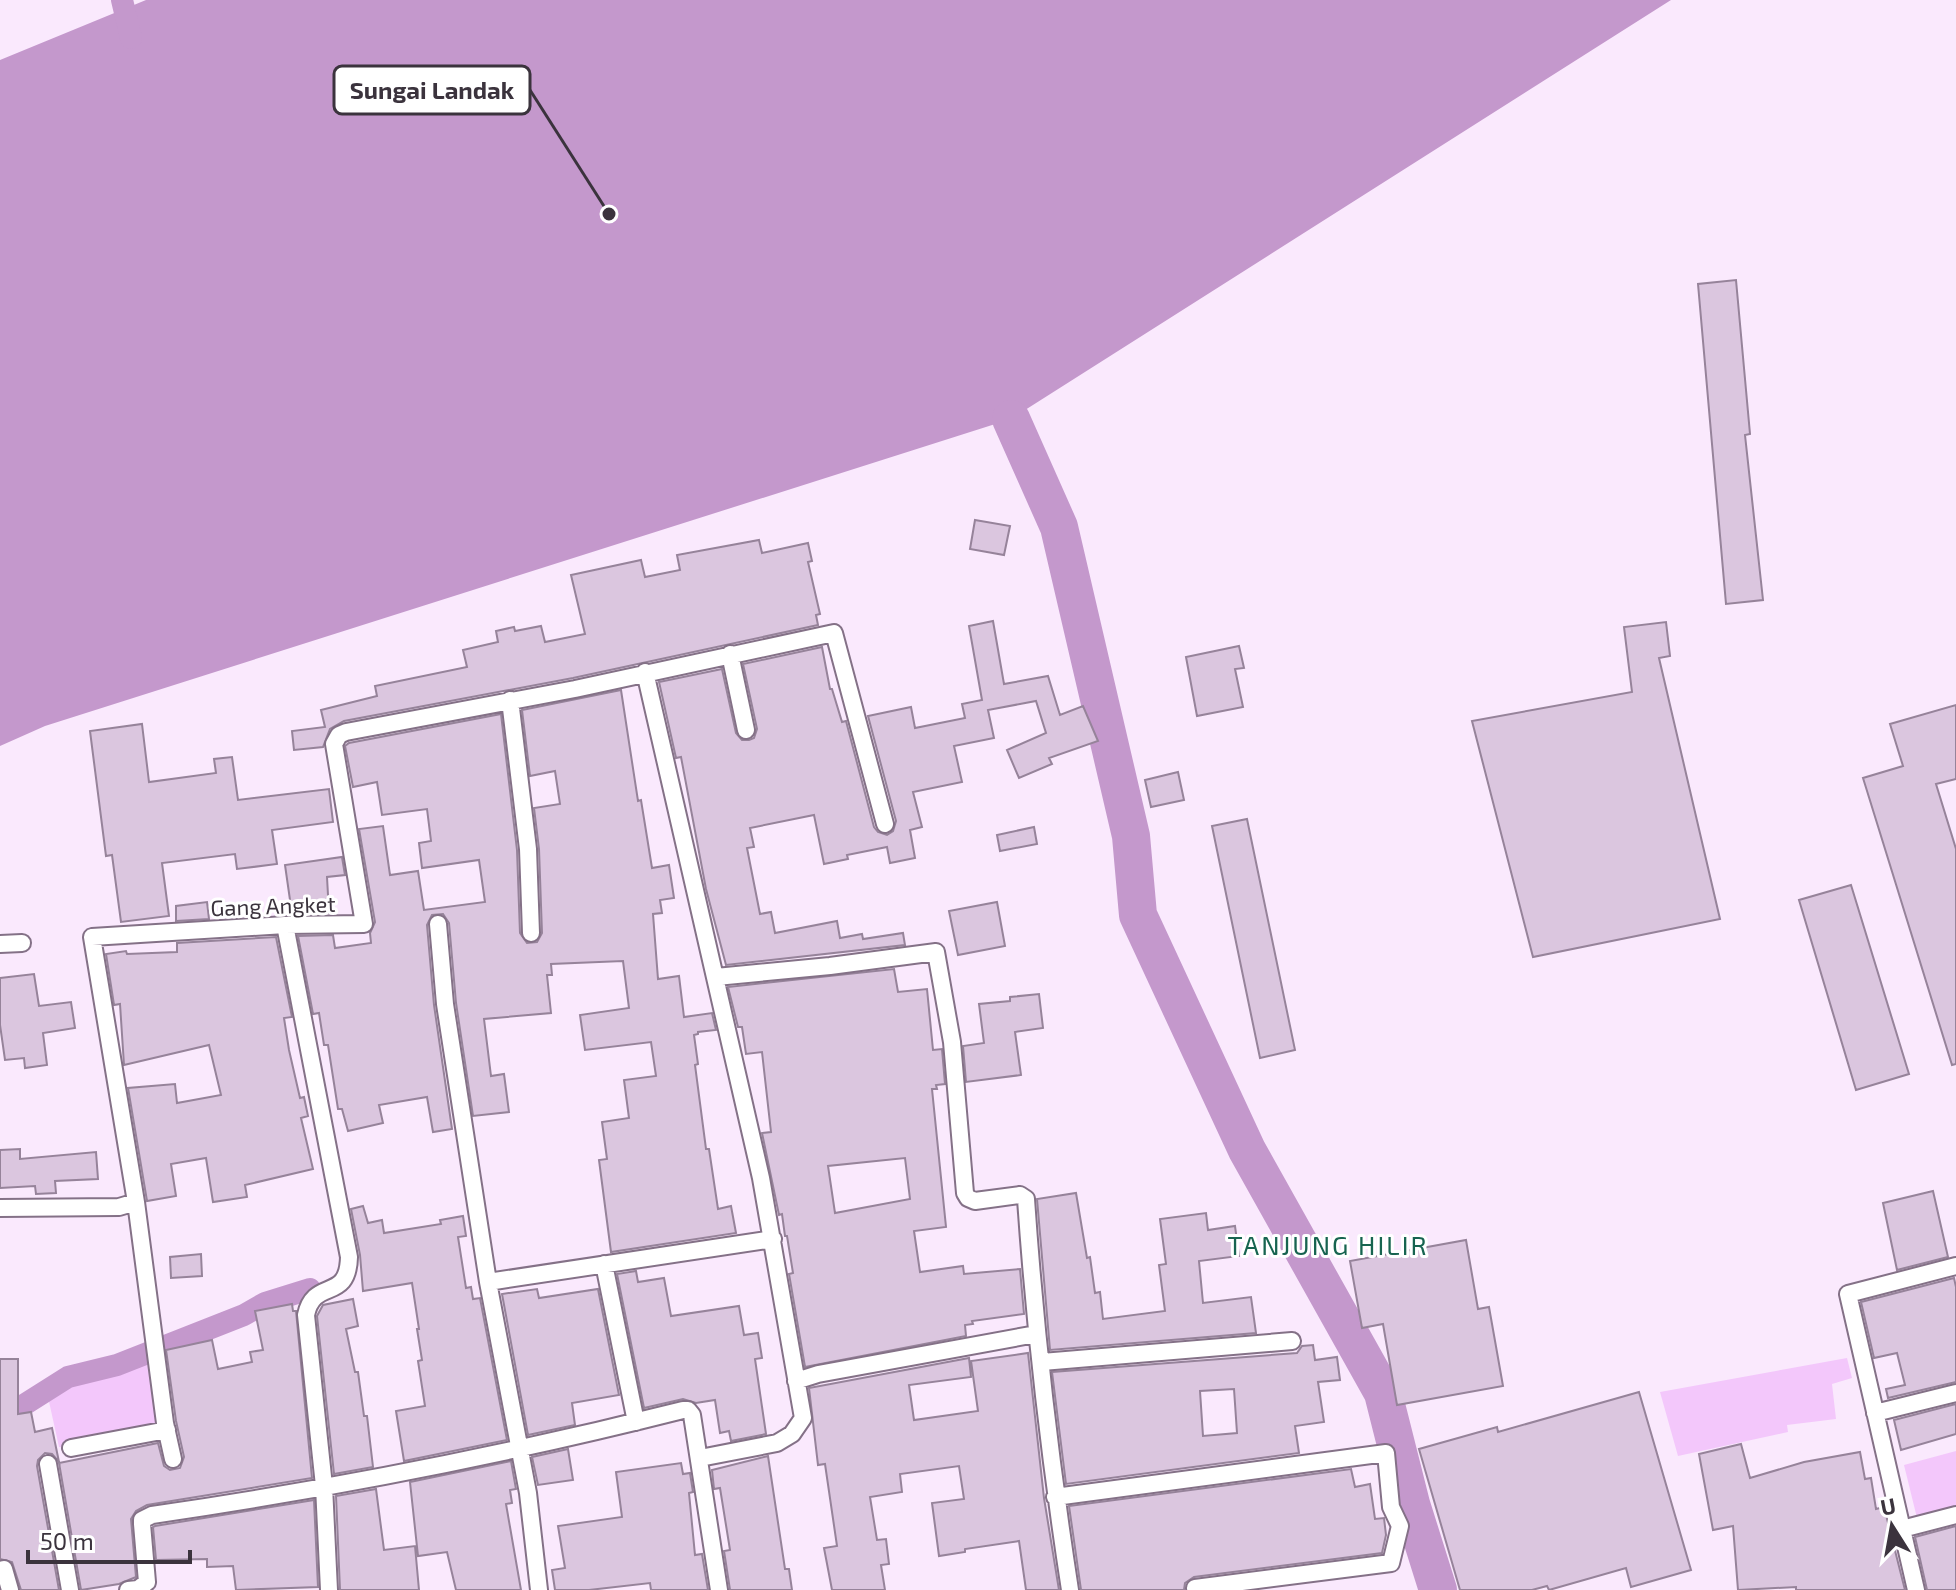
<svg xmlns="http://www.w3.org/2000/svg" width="1956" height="1590" font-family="'Exo 2',sans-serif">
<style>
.green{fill:#f3c7fb}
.water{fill:#c498cc}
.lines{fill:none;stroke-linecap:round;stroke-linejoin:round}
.canal{stroke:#c498cc;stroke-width:22}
.river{stroke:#c498cc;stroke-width:38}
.building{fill:#dbc6df;stroke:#96839a;stroke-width:2;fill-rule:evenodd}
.street-casing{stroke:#847187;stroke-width:20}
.street{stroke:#fff;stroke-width:16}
.labels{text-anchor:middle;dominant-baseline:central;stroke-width:6;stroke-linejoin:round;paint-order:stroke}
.street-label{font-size:22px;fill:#3b333d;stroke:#fff}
.quarter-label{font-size:26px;letter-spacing:2px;fill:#176450;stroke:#fff}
.leader{fill:none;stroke:#3b333d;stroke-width:3}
.callout-dot{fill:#3b333d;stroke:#fff;stroke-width:3}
.callout{fill:#fff;stroke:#3b333d;stroke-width:3}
.callout-label{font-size:24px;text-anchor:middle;font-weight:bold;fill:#3b333d}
</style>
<rect width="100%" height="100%" fill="#fae9fd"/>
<path class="green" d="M 1847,1358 L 1852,1378 L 1832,1384 L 1836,1419 L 1787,1425 L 1788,1432 L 1678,1456 L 1660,1392 Z
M 134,1365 L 157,1365 L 167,1430 L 71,1448 L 59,1447 L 48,1397 C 74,1381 105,1373 134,1365 Z
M 1956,1451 L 1956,1508 L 1917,1518 L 1904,1465 Z"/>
<path class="water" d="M 146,0 L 1671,0 L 1011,419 L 45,726 L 0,746 L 0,60 Z"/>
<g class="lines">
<path class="canal" d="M 122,0 L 131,38
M 0,1420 L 68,1377 L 117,1365 L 244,1315 L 265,1303 L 310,1289"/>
<path class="river" d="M 1011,419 L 1059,527 L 1131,836 L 1138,915 L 1247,1150 L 1383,1393 L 1411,1504 L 1438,1590"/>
</g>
<path class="building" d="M 1736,280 L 1750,434 L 1745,435 L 1763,600 L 1726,604 L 1698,284 Z
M 975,520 L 1010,526 L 1004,555 L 970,549 Z
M 759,540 L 762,553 L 808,543 L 812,561 L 808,562 L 820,614 L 816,615 L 818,625 L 573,678 L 344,721 L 330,729 L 323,747 L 294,750 L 292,731 L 325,727 L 321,710 L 377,696 L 375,686 L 467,667 L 463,650 L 498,642 L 496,631 L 514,627 L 515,631 L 541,626 L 545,642 L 585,634 L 571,575 L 641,560 L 645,577 L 680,570 L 677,555 Z
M 993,621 L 1004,684 L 1048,676 L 1060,715 L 1083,706 L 1098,741 L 1049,758 L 1052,764 L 1019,778 L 1007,750 L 1046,733 L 1036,701 L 988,710 L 994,738 L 954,746 L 962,782 L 913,792 L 922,827 L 910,830 L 915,858 L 890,863 L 887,847 L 847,855 L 848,859 L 824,864 L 814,815 L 750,828 L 754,847 L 747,848 L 760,914 L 771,912 L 775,933 L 837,921 L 840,938 L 862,934 L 863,939 L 903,933 L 905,945 L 726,965 L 706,889 L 681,757 L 676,758 L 659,682 L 722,669 L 736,733 L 742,740 L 749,740 L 754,738 L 757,729 L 743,664 L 822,647 L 830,689 L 832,689 L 842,722 L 846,721 L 874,827 L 878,832 L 887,835 L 893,831 L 896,821 L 868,716 L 911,707 L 915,728 L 965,718 L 962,704 L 982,700 L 969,626 Z
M 1666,622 L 1670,656 L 1659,658 L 1720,919 L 1533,957 L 1472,721 L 1632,692 L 1624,627 Z
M 1239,646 L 1244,668 L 1235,669 L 1243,707 L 1197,716 L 1186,657 Z
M 621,690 L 638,801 L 641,800 L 652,868 L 669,865 L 674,898 L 660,900 L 662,913 L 653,914 L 658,979 L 679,976 L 684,1017 L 712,1013 L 716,1030 L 698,1032 L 698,1034 L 694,1035 L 698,1064 L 695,1065 L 706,1149 L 709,1149 L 718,1209 L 731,1206 L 736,1233 L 611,1252 L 599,1160 L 607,1159 L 602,1122 L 629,1118 L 624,1080 L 656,1076 L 651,1042 L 585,1050 L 580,1015 L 629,1008 L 623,961 L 551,964 L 552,975 L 547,975 L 551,1013 L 484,1019 L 491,1076 L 504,1074 L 509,1112 L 473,1116 L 456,1003 L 449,923 L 443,914 L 432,915 L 427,925 L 434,1005 L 452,1129 L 433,1132 L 427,1097 L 379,1105 L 383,1123 L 348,1131 L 342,1109 L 338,1109 L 328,1045 L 324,1045 L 319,1013 L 313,1014 L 298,936 L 333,935 L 335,948 L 371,943 L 370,933 L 375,922 L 359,829 L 383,826 L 390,875 L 418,871 L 424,910 L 485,902 L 479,860 L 422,868 L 419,843 L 431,841 L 427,809 L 382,815 L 377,782 L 353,787 L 345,746 L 349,743 L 501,714 L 517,850 L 520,933 L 527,943 L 537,942 L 542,933 L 539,849 L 534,808 L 560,804 L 555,771 L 530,776 L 522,710 Z
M 1956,705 L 1956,779 L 1936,784 L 1956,849 L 1956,1064 L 1952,1065 L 1863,778 L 1903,766 L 1890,724 Z
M 142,724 L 149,782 L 216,773 L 214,759 L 232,757 L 238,800 L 329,789 L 333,822 L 272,830 L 277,864 L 237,869 L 235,854 L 162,863 L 169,916 L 121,922 L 112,855 L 106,856 L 90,731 Z
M 1178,772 L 1184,800 L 1151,807 L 1145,780 Z
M 1247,819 L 1295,1050 L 1260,1058 L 1212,826 Z
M 1034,827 L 1037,844 L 1000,851 L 997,835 Z
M 342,857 L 345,875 L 327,877 L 329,913 L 292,914 L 285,865 Z
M 1851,885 L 1909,1074 L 1856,1090 L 1799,900 Z
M 207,902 L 209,919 L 176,921 L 176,906 Z
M 997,902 L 1005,946 L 958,955 L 949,911 Z
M 276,937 L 292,1017 L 284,1018 L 289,1050 L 300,1098 L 304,1097 L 308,1116 L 301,1118 L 313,1169 L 245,1185 L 247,1197 L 213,1202 L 206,1158 L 171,1164 L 176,1196 L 147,1201 L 128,1088 L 175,1084 L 177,1103 L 221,1095 L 209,1045 L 124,1065 L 120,1004 L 114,1005 L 106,954 L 126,951 L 127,954 L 177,952 L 177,943 Z
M 894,969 L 898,992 L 927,989 L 933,1050 L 942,1049 L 945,1084 L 936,1085 L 937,1089 L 932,1089 L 946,1227 L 914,1231 L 920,1272 L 963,1266 L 964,1274 L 1020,1269 L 1024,1314 L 972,1321 L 973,1324 L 965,1325 L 966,1336 L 805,1367 L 789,1274 L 793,1273 L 787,1236 L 785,1236 L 782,1214 L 779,1215 L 762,1133 L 771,1132 L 762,1052 L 746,1054 L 742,1027 L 738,1027 L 728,987 ZM 905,1158 L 910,1199 L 835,1213 L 828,1166 Z
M 34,974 L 39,1006 L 71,1002 L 75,1028 L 43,1033 L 47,1065 L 25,1068 L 24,1058 L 5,1060 L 0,1025 L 0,978 Z
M 1039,994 L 1043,1028 L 1015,1032 L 1021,1075 L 966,1082 L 963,1046 L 984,1043 L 979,1004 L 1010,1001 L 1010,997 Z
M 20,1149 L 20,1159 L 96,1152 L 98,1179 L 55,1181 L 56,1193 L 36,1194 L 35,1186 L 0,1188 L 0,1150 Z
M 1933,1191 L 1948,1257 L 1897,1270 L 1883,1203 Z
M 1076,1193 L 1087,1258 L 1090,1257 L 1095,1293 L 1100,1292 L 1103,1319 L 1165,1311 L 1159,1265 L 1166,1264 L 1160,1219 L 1206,1213 L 1208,1230 L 1235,1226 L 1239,1256 L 1199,1261 L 1203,1303 L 1251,1297 L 1256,1333 L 1050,1350 L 1037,1199 Z
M 363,1206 L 368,1223 L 382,1220 L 384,1233 L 441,1224 L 440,1220 L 463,1216 L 466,1236 L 458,1237 L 466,1288 L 471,1287 L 473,1299 L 480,1298 L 507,1440 L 404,1461 L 396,1411 L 425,1406 L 418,1361 L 422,1360 L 417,1329 L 419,1329 L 412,1283 L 363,1291 L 360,1255 L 351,1209 Z
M 1466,1240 L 1478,1309 L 1489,1307 L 1503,1386 L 1397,1405 L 1383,1324 L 1362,1328 L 1350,1261 Z
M 201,1254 L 202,1276 L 171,1278 L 170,1257 Z
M 636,1271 L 638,1282 L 664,1278 L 671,1316 L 739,1306 L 744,1335 L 758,1333 L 762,1358 L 755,1359 L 766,1434 L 731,1441 L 729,1431 L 720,1433 L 715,1400 L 696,1403 L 683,1399 L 644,1408 L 617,1274 Z
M 1954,1278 L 1956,1287 L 1956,1382 L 1888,1398 L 1886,1389 L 1905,1385 L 1897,1353 L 1874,1358 L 1861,1302 Z
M 537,1289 L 539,1298 L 598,1289 L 619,1395 L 572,1403 L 575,1425 L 528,1435 L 502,1294 Z
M 353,1299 L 358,1326 L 346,1329 L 355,1372 L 358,1372 L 364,1416 L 367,1416 L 373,1467 L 334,1474 L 317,1316 L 323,1305 Z
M 292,1304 L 293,1311 L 296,1311 L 312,1478 L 147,1505 L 136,1511 L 131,1519 L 136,1577 L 119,1584 L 81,1590 L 59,1463 L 158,1443 L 164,1466 L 170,1470 L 180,1468 L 184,1457 L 176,1421 L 166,1350 L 212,1340 L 218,1369 L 252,1362 L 250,1352 L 263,1350 L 255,1311 Z
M 1313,1345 L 1315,1360 L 1337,1357 L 1340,1380 L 1318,1382 L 1324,1422 L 1295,1426 L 1299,1453 L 1066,1484 L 1052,1372 L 1297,1353 L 1302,1346 ZM 1234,1389 L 1237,1433 L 1203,1436 L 1200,1391 Z
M 1028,1353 L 1044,1498 L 1059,1590 L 1026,1590 L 1019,1541 L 965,1549 L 965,1552 L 939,1556 L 932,1503 L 964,1499 L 959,1466 L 900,1474 L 902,1492 L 870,1497 L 877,1540 L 886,1539 L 889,1564 L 881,1565 L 885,1590 L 832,1590 L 824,1548 L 837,1546 L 825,1464 L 818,1465 L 809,1388 L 969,1358 L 971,1377 L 909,1385 L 914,1420 L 978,1411 L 971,1361 Z
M 0,1359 L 18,1359 L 18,1414 L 31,1412 L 35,1432 L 52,1428 L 59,1462 L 52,1454 L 45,1453 L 38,1460 L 37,1466 L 59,1590 L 21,1590 L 12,1562 L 0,1559 Z
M 1639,1392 L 1691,1570 L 1631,1587 L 1626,1568 L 1549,1590 L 1547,1586 L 1532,1590 L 1460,1590 L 1419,1449 L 1497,1427 L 1498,1432 Z
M 1956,1404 L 1956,1434 L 1901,1450 L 1894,1420 Z
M 1741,1444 L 1750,1478 L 1804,1462 L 1860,1452 L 1865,1479 L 1871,1478 L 1876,1509 L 1884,1507 L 1905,1590 L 1796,1590 L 1796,1587 L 1738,1590 L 1733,1526 L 1713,1530 L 1699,1454 Z
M 568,1449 L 573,1480 L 538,1485 L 532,1457 Z
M 768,1456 L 785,1569 L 789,1569 L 792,1590 L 730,1590 L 724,1551 L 730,1550 L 720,1488 L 714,1489 L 712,1470 Z
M 511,1461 L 516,1489 L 510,1490 L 512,1503 L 506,1504 L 521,1590 L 456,1590 L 447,1552 L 418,1556 L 410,1482 Z
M 681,1463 L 683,1474 L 690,1473 L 693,1492 L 689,1493 L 695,1555 L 702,1554 L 708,1590 L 651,1590 L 650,1583 L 589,1590 L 555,1590 L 552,1570 L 565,1568 L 558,1526 L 622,1517 L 616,1472 Z
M 1351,1469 L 1355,1487 L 1370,1484 L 1375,1519 L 1384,1518 L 1386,1535 L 1382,1553 L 1194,1577 L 1185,1583 L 1184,1590 L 1081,1590 L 1069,1506 Z
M 376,1489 L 384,1550 L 415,1546 L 419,1590 L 340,1590 L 336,1496 Z
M 314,1500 L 318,1587 L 236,1590 L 233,1566 L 207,1567 L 207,1559 L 156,1560 L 153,1527 L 155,1526 Z
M 1956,1526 L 1956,1590 L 1927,1590 L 1915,1537 Z"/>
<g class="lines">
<g class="street-casing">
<path id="street" d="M 730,654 L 746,730
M 645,672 L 761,1178 L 803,1418 L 792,1434 L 777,1443 L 700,1458
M 510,700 L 528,849 L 531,933
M 438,924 L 445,1004 L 488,1282 L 528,1493 L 539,1590
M 285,925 L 349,1257 C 348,1303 314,1277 306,1315 L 324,1486 L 329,1590
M 0,944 L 22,943
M 716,977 L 830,966 L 936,952 L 952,1042 L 965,1193 L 968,1198 L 975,1201 L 1020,1195 L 1026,1199 C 1035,1330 1050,1460 1070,1590
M 136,1202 L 165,1423 L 173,1459
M 0,1208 L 119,1207 L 136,1202 L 92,937 L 285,925 L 364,924 L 334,744 L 339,735 L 346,732 L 575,689 L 834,633 L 885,824
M 604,1264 L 636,1422
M 488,1282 L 773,1239
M 1042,1362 L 1292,1341
M 796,1381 L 818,1374 L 1036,1334
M 1875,1413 L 1956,1393
M 71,1448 L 167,1430
M 48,1464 L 70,1590
M 1055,1497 L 1386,1453 L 1391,1507 L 1400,1526 L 1391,1563 L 1195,1588
M 1902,1529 L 1956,1515
M 0,1570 L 4,1569 L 10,1590
M 128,1590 L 138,1589 L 147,1582 L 142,1524 L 142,1520 L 152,1515 C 330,1489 509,1454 683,1410 L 688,1410 L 692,1415 L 719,1590
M 1916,1590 L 1848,1294 L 1956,1266"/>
</g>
<use href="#street" class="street"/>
</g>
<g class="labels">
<g class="street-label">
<text transform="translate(273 905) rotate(-2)">Gang Angket</text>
</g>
<g class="quarter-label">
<text x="1328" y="1244">TANJUNG HILIR</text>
</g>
</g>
<path class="leader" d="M609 214L530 90"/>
<circle class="callout-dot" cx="609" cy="214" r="8"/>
<rect class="callout" x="334" y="66" width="196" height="48" rx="8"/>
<g class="callout-label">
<text x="432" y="99">Sungai Landak</text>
</g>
<g transform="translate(1892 1526) rotate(349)" stroke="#ffffff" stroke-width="6" paint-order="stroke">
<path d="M0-6L14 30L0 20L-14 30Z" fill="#3b333d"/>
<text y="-12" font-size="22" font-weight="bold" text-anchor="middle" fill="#3b333d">U</text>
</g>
<path d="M28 1550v12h162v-12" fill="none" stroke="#3b333d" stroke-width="4"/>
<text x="40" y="1550" font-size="24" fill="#3b333d" stroke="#ffffff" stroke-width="6" paint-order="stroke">50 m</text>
</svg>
